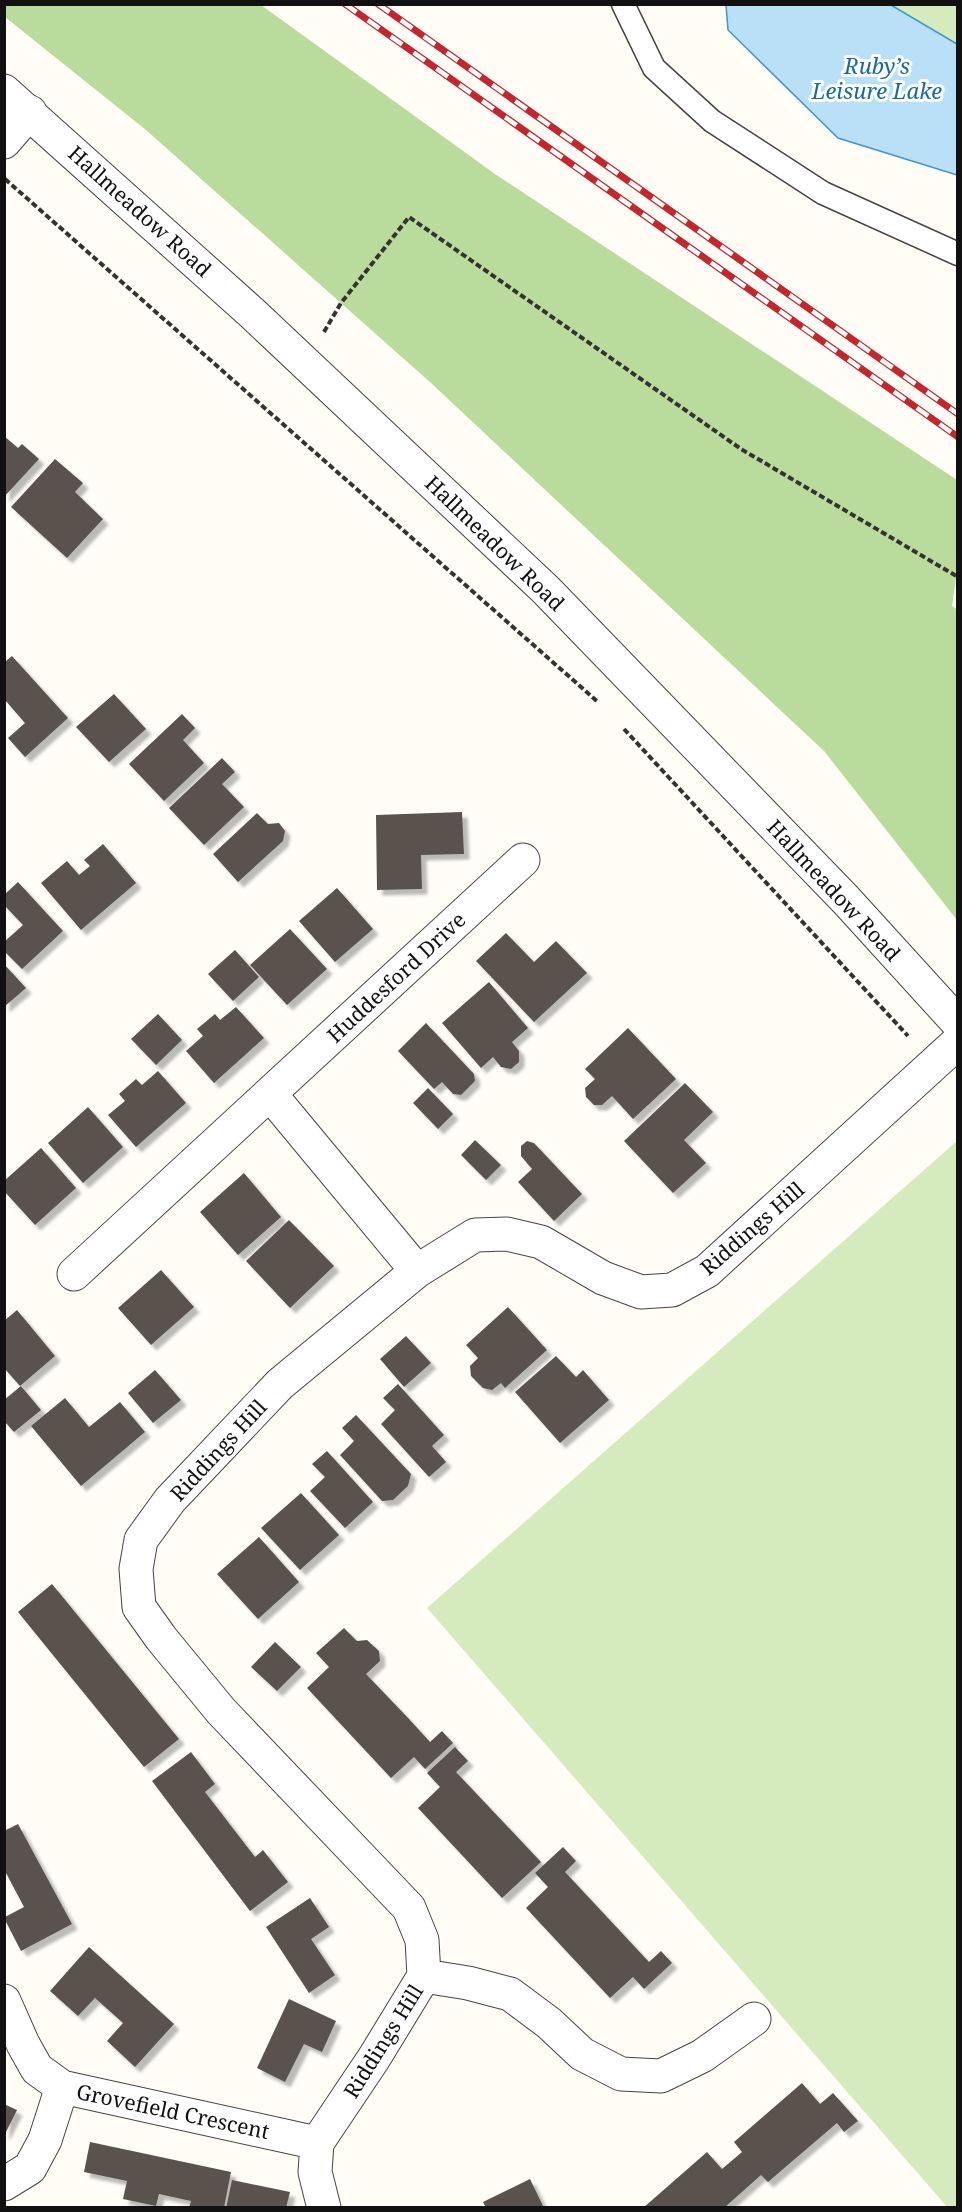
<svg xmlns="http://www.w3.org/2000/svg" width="962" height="2212" font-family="'Noto Serif',serif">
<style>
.green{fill:#d5ebbd}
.forest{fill:#b9dc9c}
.water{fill:#b9e0f7;stroke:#3f96cf;stroke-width:1.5}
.building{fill:#5a524d;filter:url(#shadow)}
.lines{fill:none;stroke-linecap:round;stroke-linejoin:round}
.service-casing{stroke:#444;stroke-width:25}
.minor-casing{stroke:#444;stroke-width:35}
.tertiary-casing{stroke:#444;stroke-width:35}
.path{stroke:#333;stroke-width:4;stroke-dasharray:6 3;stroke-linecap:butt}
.service{stroke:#fff;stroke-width:22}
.minor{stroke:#fff;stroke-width:33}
.tertiary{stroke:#fff;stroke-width:33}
.rail-casing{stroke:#c4262e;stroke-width:7}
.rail{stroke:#fff;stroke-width:4.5;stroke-dasharray:14;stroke-linecap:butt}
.labels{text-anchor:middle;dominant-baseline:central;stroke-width:6;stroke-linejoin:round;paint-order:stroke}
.street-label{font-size:21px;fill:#111;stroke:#fff}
.water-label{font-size:22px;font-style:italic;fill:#1768a6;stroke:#fff}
</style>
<defs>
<filter id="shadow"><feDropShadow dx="5.5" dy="5.5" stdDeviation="1.5" flood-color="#0004"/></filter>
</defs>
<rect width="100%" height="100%" fill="#fffdf5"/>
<path class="green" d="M 891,5 L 957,5 L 957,44 Z
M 957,1141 L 958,2207 L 948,2208 L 427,1608 Z"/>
<path class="forest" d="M 4,5 L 261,5 L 495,174 L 957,480 L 957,571 L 952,606 L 958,610 L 957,920 L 824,751 L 431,383 L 146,130 L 5,17 Z"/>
<path class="water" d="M 726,5 L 891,5 L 957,44 L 957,175 L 838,138 L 728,30 Z"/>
<path class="building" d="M 4,436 L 18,448 L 22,444 L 39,459 L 4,497 Z
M 55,459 L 83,483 L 75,492 L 103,519 L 67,558 L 11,507 Z
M 12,656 L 68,718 L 25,757 L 8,738 L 25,723 L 5,700 L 5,662 Z
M 114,694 L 146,729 L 109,762 L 76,727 Z
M 182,714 L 195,728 L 183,740 L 204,763 L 164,801 L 129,764 Z
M 222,758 L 235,772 L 222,784 L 244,807 L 204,845 L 169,808 Z
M 462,812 L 464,854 L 421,855 L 422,889 L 377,890 L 376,815 Z
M 257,813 L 268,824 L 279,823 L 285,831 L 283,841 L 238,882 L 213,854 Z
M 103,844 L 136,883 L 81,930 L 41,883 L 67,861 L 79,875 L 90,866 L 84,860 Z
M 18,882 L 63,931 L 22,969 L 4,951 L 4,942 L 23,925 L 4,905 L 4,895 Z
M 337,888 L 373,929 L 335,962 L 299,921 Z
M 290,929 L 327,969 L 287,1005 L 250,965 Z
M 506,933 L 534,962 L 556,941 L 587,973 L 534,1022 L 476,961 Z
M 235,950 L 259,977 L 233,1001 L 208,974 Z
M 4,964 L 26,988 L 4,1007 Z
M 489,982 L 528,1028 L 512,1042 L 519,1051 L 519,1062 L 511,1069 L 501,1067 L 493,1057 L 481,1068 L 442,1023 Z
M 236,1007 L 264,1038 L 214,1083 L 186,1051 L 203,1036 L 197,1029 L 215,1014 L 220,1020 Z
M 158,1014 L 182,1040 L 156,1065 L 131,1039 Z
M 426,1023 L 474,1074 L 475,1081 L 461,1095 L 453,1094 L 442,1082 L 434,1089 L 398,1051 Z
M 628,1028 L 676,1079 L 633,1119 L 612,1096 L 602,1105 L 594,1105 L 586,1097 L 585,1088 L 595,1079 L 585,1069 Z
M 158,1071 L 186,1103 L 136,1147 L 108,1115 L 125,1101 L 119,1094 L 136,1079 L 142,1085 Z
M 685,1083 L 713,1112 L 684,1140 L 706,1163 L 673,1193 L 624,1141 Z
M 428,1088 L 453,1114 L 438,1129 L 413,1103 Z
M 88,1107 L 123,1147 L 83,1183 L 48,1143 Z
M 475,1140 L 501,1165 L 486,1180 L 461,1155 Z
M 527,1141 L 534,1143 L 582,1194 L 554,1221 L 518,1182 L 532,1169 L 521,1156 L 521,1146 Z
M 41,1148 L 76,1188 L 35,1225 L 4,1191 L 4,1181 Z
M 244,1173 L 281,1217 L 238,1255 L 200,1212 Z
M 289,1220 L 334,1266 L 290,1308 L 246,1261 Z
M 161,1270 L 194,1307 L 151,1345 L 118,1308 Z
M 508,1307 L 547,1350 L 505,1388 L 501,1383 L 492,1390 L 483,1388 L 471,1376 L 470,1366 L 478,1358 L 466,1345 Z
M 17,1310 L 55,1356 L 20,1386 L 4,1368 L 4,1321 Z
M 406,1336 L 431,1363 L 404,1387 L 380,1359 Z
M 556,1356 L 576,1377 L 583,1370 L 609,1400 L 560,1443 L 515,1392 Z
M 155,1370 L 181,1400 L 153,1423 L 128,1393 Z
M 398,1384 L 444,1435 L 432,1446 L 446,1462 L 429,1477 L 381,1424 L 395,1410 L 383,1398 Z
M 21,1386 L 41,1410 L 14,1432 L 4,1421 L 4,1400 Z
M 65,1398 L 89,1427 L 120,1402 L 145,1432 L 81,1486 L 31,1426 Z
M 356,1415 L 411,1474 L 408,1486 L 393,1500 L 382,1501 L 340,1455 L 354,1441 L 342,1428 Z
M 327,1451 L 373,1502 L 345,1528 L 310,1491 L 325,1477 L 312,1464 Z
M 301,1493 L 339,1535 L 300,1570 L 261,1528 Z
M 259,1537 L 299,1582 L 258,1619 L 217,1574 Z
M 52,1584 L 179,1739 L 144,1767 L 18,1612 Z
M 344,1628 L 357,1641 L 367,1640 L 379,1651 L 380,1661 L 366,1674 L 409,1719 L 430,1742 L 442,1731 L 453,1743 L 425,1769 L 414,1757 L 391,1778 L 307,1688 L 329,1667 L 316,1653 Z
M 275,1642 L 301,1667 L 277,1691 L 251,1667 Z
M 455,1747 L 468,1761 L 456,1772 L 541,1862 L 502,1898 L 418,1808 L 440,1787 L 427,1773 Z
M 191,1752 L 215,1784 L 205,1792 L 255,1857 L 263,1850 L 288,1882 L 250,1911 L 152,1781 Z
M 18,1824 L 72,1924 L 21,1951 L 5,1920 L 5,1917 L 24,1907 L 6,1873 L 4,1874 L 4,1831 Z
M 563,1847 L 576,1861 L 565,1872 L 649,1962 L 661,1951 L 672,1963 L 644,1989 L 633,1977 L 610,1998 L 526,1908 L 548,1887 L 535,1873 Z
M 310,1898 L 329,1927 L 311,1939 L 335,1975 L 309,1993 L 266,1927 Z
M 89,1947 L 174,2024 L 135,2067 L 107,2041 L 123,2023 L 95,1998 L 78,2016 L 50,1991 Z
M 289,1999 L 336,2021 L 322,2052 L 304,2044 L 285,2082 L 257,2068 Z
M 802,2083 L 820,2104 L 833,2093 L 858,2121 L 844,2132 L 837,2123 L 768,2182 L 761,2175 L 724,2208 L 643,2208 L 707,2152 L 722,2169 L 742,2152 L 734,2142 Z
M 4,2104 L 17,2110 L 4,2136 Z
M 90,2142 L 231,2172 L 224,2208 L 189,2208 L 191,2201 L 159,2194 L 156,2206 L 123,2199 L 127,2181 L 84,2172 Z
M 530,2179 L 544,2208 L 486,2208 L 483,2202 Z
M 232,2180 L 290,2192 L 286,2208 L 226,2208 Z"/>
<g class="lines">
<g class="service-casing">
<path id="service" d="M 623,4 L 654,68 L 712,121 L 823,193 L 958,254"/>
</g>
<g class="minor-casing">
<path id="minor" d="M 4,142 L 30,112
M 270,1094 L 417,1271
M 74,1274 L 523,860
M 424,1976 L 468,1983 L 510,1994 L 549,2023 L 582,2054 L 621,2074 L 661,2076 L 702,2056 L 754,2019
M 4,2001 L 23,2044 L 37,2069 L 62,2087 L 317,2143
M 4,2184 L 30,2168 L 45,2140 L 62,2087
M 324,2208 L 315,2172 L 317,2143 L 374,2058 L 424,1976 L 422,1940 L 409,1908 L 221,1711 L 161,1638 L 139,1607 L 136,1569 L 141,1540 L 170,1500 L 280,1384 L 417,1271 L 475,1235 L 507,1234 L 541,1242 L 603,1278 L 641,1292 L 672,1290 L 707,1271 L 958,1042"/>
</g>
<g class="tertiary-casing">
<path id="tertiary" d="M 4,91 L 252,313 L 546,590 L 846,900 L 958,1023"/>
</g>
<path class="path" d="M 5,179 L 598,702
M 324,332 L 341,303 L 409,217 L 741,449 L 958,577
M 624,729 L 908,1036"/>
<use href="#service" class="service"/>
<use href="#minor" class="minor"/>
<use href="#tertiary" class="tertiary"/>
<g class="rail-casing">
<path id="rail" d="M 345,4 L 958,437
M 378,4 L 958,414"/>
</g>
<use href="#rail" class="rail"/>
</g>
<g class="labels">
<g class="street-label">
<text transform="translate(140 211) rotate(42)">Hallmeadow Road</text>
<text transform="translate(495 543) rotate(44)">Hallmeadow Road</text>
<text transform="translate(834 890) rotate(47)">Hallmeadow Road</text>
<text transform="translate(396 977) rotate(-43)">Huddesford Drive</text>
<text transform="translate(752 1228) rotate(-41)">Riddings Hill</text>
<text transform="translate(218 1450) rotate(-47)">Riddings Hill</text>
<text transform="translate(383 2041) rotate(-58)">Riddings Hill</text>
<text transform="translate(173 2111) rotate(12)">Grovefield Crescent</text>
</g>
<g class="water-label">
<text x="877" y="65">Ruby’s<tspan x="877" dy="25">Leisure Lake</tspan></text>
</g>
</g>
<rect width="962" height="2212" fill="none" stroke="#111111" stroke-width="12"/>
</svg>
